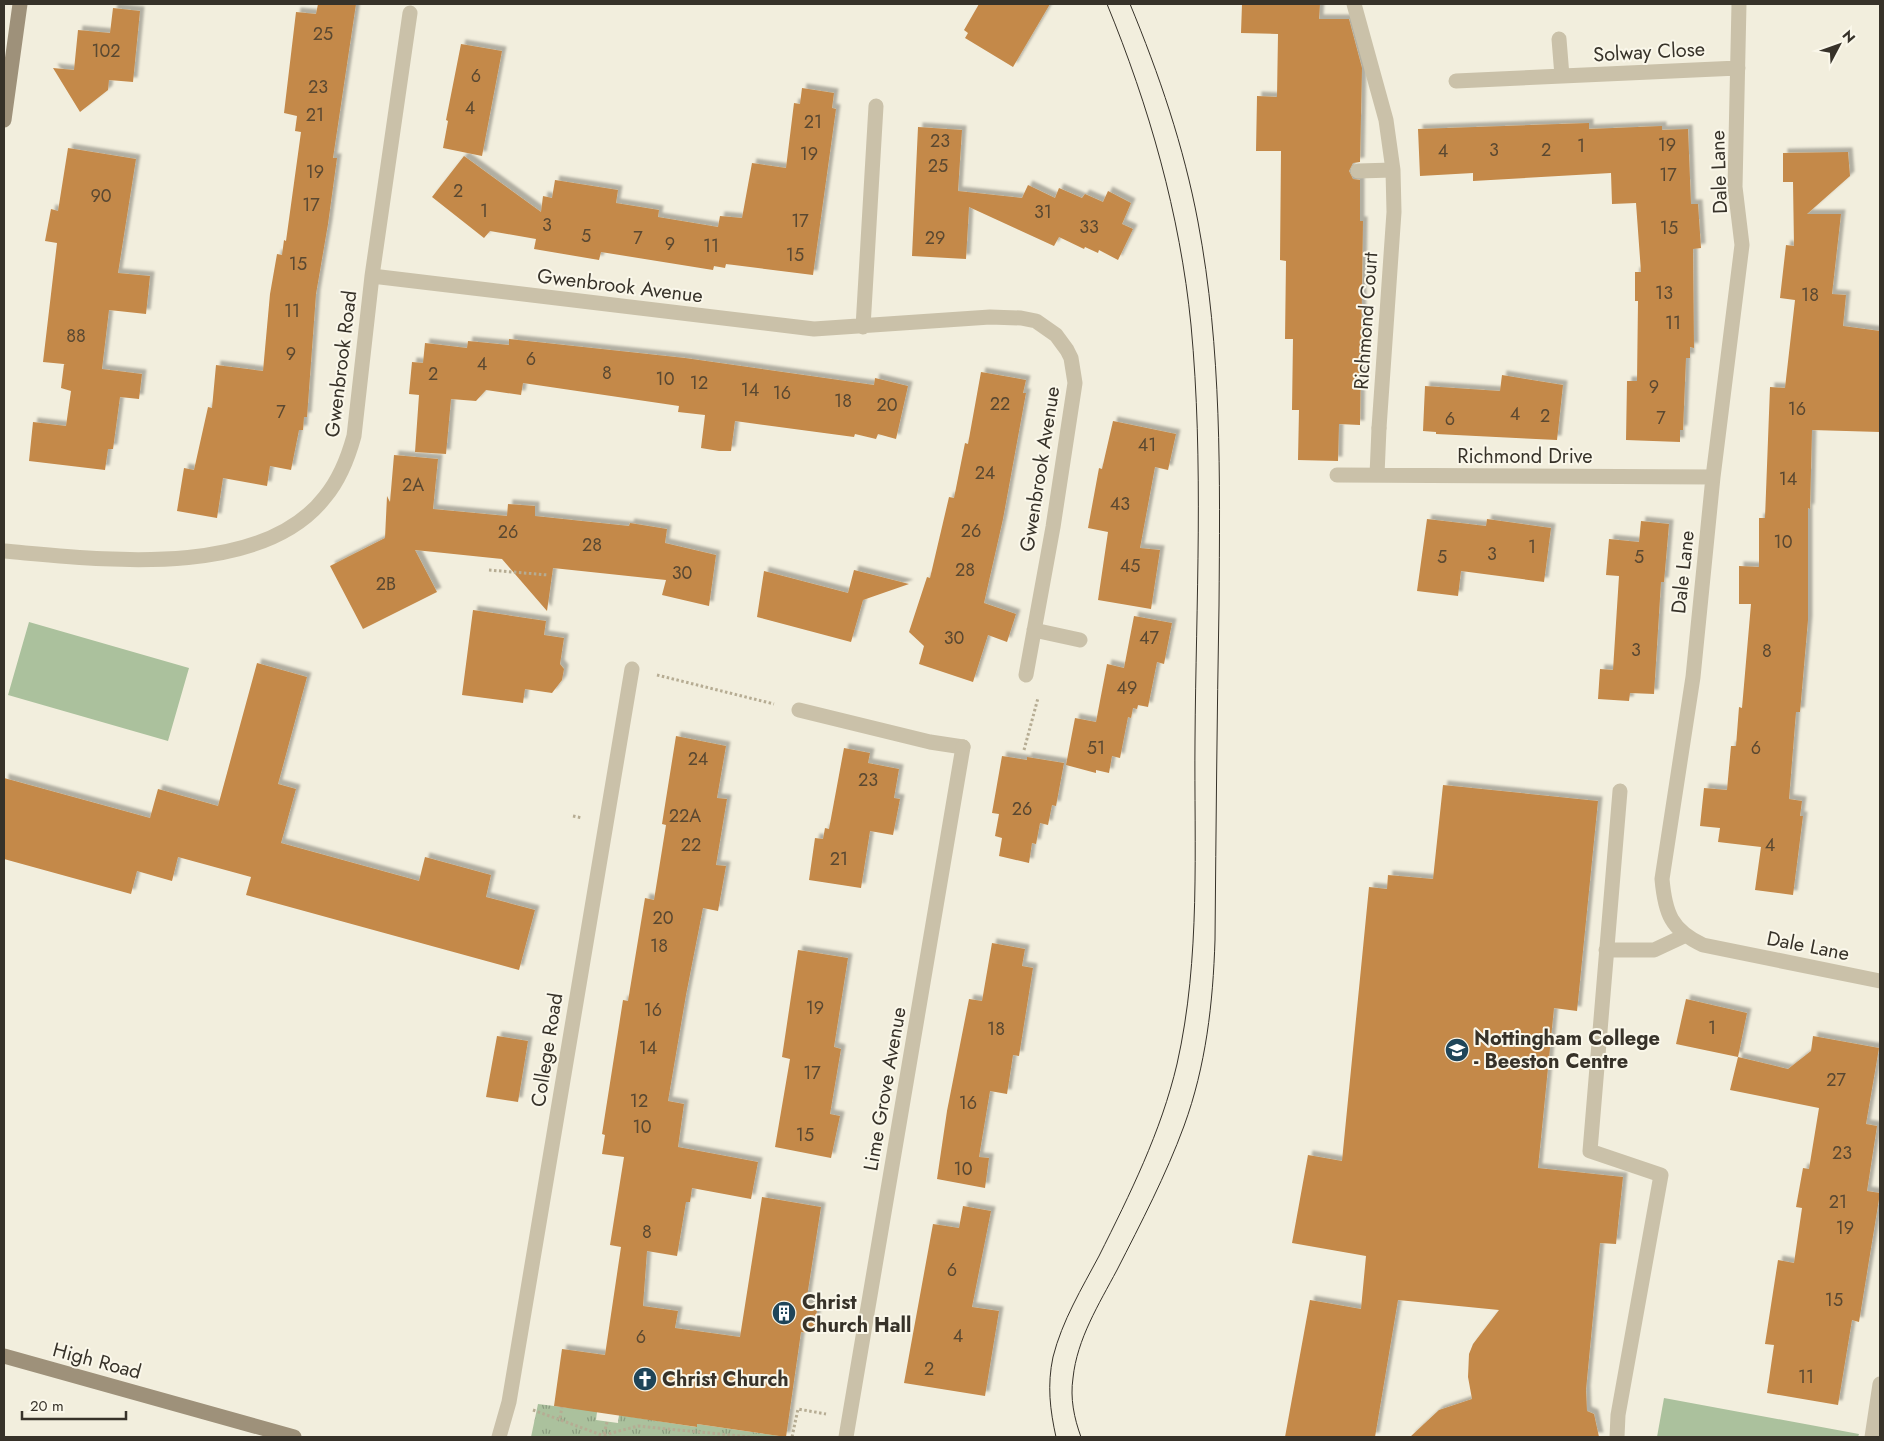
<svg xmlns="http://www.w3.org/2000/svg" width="1884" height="1441" font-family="Jost,sans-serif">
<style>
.grass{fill:#abc19d}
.park{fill:url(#park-tufts)}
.building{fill:#c48949;filter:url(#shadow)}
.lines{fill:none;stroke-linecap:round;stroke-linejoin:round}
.path{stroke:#b6ac93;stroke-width:3;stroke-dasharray:2.5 2.5;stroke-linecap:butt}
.lane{stroke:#cac1a9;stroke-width:15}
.street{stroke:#cac1a9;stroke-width:15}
.secondary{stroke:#9e917a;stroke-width:15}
.tram{stroke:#373229;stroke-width:1}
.labels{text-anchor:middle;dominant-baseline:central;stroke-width:4;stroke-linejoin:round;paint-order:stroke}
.number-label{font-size:18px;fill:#5a4831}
.street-label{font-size:20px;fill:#373229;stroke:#faf7ea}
.poi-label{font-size:20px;font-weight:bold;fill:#373229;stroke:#faf7ea;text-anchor:start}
</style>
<defs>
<pattern id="park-tufts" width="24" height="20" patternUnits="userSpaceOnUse" patternTransform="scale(1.25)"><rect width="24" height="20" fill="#abc19d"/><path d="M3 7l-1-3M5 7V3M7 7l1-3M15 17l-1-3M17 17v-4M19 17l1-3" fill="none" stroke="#8c9d80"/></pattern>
<filter id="shadow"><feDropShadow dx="4.5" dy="-4.5" stdDeviation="1" flood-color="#0004"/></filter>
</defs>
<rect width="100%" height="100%" fill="#f2eedd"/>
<path class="grass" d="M 29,622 L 189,668 L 168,741 L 8,695 Z
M 1664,1398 L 1859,1434 L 1858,1437 L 1657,1437 Z"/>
<path class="park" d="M 538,1404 L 570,1408 L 598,1404 L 596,1420 L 618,1423 L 619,1415 L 696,1427 L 697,1424 L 787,1437 L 531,1437 Z"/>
<path class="building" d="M 318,4 L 356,4 L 333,158 L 337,158 L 328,224 L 316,294 L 307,417 L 304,417 L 303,430 L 299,430 L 291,470 L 270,466 L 267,486 L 223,478 L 217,518 L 177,511 L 184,468 L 194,470 L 208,407 L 212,408 L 216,365 L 263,371 L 270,294 L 277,254 L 282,255 L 284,240 L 286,241 L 301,132 L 295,131 L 297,116 L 284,113 L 296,12 L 316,14 Z
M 979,4 L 1050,4 L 1013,67 L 965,38 L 968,33 L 964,30 Z
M 1242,4 L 1320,4 L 1319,19 L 1349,19 L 1362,68 L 1360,162 L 1353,163 L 1349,171 L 1353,179 L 1360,180 L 1360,221 L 1363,221 L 1360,425 L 1339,424 L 1338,461 L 1298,460 L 1299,410 L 1292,410 L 1293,339 L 1285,339 L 1286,261 L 1280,260 L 1281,151 L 1256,151 L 1257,96 L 1277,97 L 1278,34 L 1241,33 Z
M 113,8 L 140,11 L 133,82 L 109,80 L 108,90 L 80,112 L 53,68 L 74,70 L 78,30 L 110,33 Z
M 461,44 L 502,51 L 482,156 L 443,148 L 448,121 L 446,120 Z
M 802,88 L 834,93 L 832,108 L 836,109 L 813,275 L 726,264 L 725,268 L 714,266 L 713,270 L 601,252 L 599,260 L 534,249 L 536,239 L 490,231 L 484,238 L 432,197 L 464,156 L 541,212 L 543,196 L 552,198 L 555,180 L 618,190 L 616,203 L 659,210 L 658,217 L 718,227 L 720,216 L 742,218 L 752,163 L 786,168 L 794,103 L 800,104 Z
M 1589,123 L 1589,129 L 1662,126 L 1662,130 L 1688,129 L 1691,204 L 1698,204 L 1701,248 L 1693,249 L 1694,348 L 1690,347 L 1690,358 L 1686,358 L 1683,430 L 1680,430 L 1680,442 L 1626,440 L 1627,381 L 1637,381 L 1638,301 L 1635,301 L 1635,272 L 1641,272 L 1636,203 L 1612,204 L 1611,173 L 1473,181 L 1473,173 L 1420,176 L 1418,129 Z
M 918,127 L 962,130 L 958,191 L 1022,198 L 1028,185 L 1055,198 L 1059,188 L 1082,198 L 1085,194 L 1103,202 L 1108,191 L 1131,203 L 1122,224 L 1133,229 L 1118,260 L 1099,250 L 1098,253 L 1085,247 L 1084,249 L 1059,237 L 1054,246 L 969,207 L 966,259 L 912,256 Z
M 68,148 L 136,159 L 118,273 L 150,276 L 146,314 L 109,310 L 102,369 L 142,374 L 139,399 L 120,397 L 113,449 L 108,449 L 105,470 L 29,461 L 33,422 L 66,426 L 71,391 L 61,388 L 64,364 L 74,365 L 43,362 L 57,243 L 45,241 L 51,209 L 58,211 Z
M 1848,152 L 1850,176 L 1807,214 L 1841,214 L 1832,294 L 1846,295 L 1843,326 L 1880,331 L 1880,432 L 1812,430 L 1810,509 L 1808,508 L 1808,620 L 1800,712 L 1796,712 L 1789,799 L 1802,801 L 1800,816 L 1803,816 L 1793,895 L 1755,890 L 1761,847 L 1718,842 L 1720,828 L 1700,826 L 1704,788 L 1727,790 L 1731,746 L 1736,746 L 1739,707 L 1742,708 L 1751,604 L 1739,604 L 1739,566 L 1759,567 L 1759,518 L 1765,518 L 1770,387 L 1785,388 L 1795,300 L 1780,298 L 1786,245 L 1794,246 L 1793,182 L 1783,182 L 1783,153 Z
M 509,339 L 685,358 L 874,385 L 875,378 L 908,386 L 896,439 L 878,434 L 876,439 L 855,434 L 854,437 L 735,421 L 731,451 L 719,451 L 701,448 L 705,415 L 678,412 L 679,406 L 523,383 L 521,395 L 486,390 L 476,401 L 451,399 L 446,454 L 415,452 L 419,395 L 409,394 L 412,362 L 423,363 L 425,343 L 467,348 L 468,341 L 509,345 Z
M 981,372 L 1026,380 L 1023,393 L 1026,393 L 1003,519 L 984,603 L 1016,614 L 1007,642 L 988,635 L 973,682 L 919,664 L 924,646 L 909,632 L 927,577 L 930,578 L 949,497 L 954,498 L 965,443 L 968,444 Z
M 1502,375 L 1563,385 L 1557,440 L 1436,434 L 1436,432 L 1423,431 L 1425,386 L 1500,391 Z
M 1113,421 L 1176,434 L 1168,470 L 1155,467 L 1140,548 L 1160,550 L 1151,609 L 1098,600 L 1108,532 L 1088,528 L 1099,468 L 1102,469 Z
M 394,455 L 438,459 L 433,509 L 507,516 L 508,504 L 535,506 L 535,516 L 629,526 L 630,523 L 667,529 L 665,543 L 716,555 L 709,606 L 662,595 L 666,580 L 553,568 L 547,611 L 502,559 L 415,550 L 437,592 L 363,629 L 330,566 L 385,538 L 387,496 L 390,502 Z
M 1427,519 L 1486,526 L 1487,519 L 1551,528 L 1544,582 L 1461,571 L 1458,596 L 1417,591 Z
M 1641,521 L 1669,524 L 1664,582 L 1661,582 L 1654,694 L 1630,693 L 1629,701 L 1598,699 L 1600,669 L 1613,670 L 1619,576 L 1606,575 L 1609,539 L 1639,542 Z
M 854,570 L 909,584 L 863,600 L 851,642 L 757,617 L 764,571 L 848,593 Z
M 473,610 L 546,621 L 544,635 L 564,638 L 560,664 L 564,669 L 562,680 L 552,693 L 525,689 L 523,703 L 462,695 Z
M 1134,616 L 1172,623 L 1164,664 L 1157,662 L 1148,707 L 1138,705 L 1137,709 L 1133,708 L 1131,718 L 1128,717 L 1120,758 L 1112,756 L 1109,773 L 1096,770 L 1096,773 L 1066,765 L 1075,718 L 1096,722 L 1107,664 L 1124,668 Z
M 257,663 L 307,677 L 278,784 L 296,789 L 281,843 L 419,881 L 425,857 L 491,875 L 486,897 L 535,910 L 519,970 L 246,895 L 251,877 L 178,857 L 172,881 L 137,871 L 131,894 L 4,859 L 4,778 L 150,818 L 158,789 L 218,806 Z
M 676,736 L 726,746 L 717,798 L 727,799 L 716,865 L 726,866 L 718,911 L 703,908 L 686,995 L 668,1101 L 684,1104 L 678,1147 L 758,1162 L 751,1199 L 692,1188 L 690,1202 L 686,1202 L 677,1256 L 647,1251 L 643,1306 L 678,1311 L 675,1328 L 740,1337 L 762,1197 L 821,1207 L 806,1303 L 818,1305 L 813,1333 L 801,1332 L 786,1437 L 697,1424 L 697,1427 L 554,1406 L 562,1349 L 605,1355 L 621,1247 L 610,1245 L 624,1157 L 602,1154 L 605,1135 L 602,1134 L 623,1000 L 628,1001 L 645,898 L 654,900 L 666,825 L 662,824 Z
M 844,748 L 870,753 L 868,763 L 899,769 L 894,798 L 900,799 L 893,835 L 870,831 L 861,888 L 809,880 L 815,838 L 823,839 L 825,828 L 829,829 Z
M 1002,756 L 1027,760 L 1027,757 L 1064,763 L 1056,806 L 1052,805 L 1048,825 L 1040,823 L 1036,844 L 1032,843 L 1029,863 L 999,856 L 1002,838 L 995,836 L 999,814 L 992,813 Z
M 1443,785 L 1598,801 L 1577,1011 L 1554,1008 L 1538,1168 L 1623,1177 L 1616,1244 L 1600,1243 L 1586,1390 L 1587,1411 L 1594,1414 L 1599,1437 L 1410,1437 L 1439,1410 L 1472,1399 L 1468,1377 L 1469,1354 L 1473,1344 L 1499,1310 L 1398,1300 L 1375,1437 L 1285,1437 L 1310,1300 L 1361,1309 L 1366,1256 L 1292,1243 L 1308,1155 L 1342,1161 L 1369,887 L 1387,889 L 1388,875 L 1433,879 Z
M 992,943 L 1025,949 L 1022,966 L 1033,968 L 1019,1056 L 1013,1055 L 1007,1094 L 990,1091 L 979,1157 L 989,1158 L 985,1188 L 937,1179 L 947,1111 L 969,999 L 982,1001 Z
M 798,950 L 848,958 L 834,1047 L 841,1049 L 830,1114 L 840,1116 L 831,1158 L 775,1147 L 790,1059 L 782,1057 Z
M 1686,999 L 1747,1013 L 1738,1057 L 1788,1069 L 1811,1051 L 1813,1036 L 1879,1048 L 1866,1124 L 1877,1126 L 1867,1191 L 1880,1193 L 1859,1322 L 1852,1320 L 1838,1405 L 1767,1393 L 1774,1345 L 1765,1344 L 1778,1260 L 1794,1263 L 1802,1208 L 1796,1207 L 1803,1168 L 1809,1169 L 1819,1108 L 1730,1090 L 1738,1057 L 1676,1044 Z
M 497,1036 L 528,1041 L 518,1102 L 486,1097 Z
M 963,1206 L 991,1211 L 972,1307 L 999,1311 L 985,1396 L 904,1383 L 933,1224 L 959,1228 Z"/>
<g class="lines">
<path class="path" d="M 489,570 L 548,575
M 657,675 L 774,704
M 1024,750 L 1038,698
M 573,816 L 582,818
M 533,1410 L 607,1437
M 560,1418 L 562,1407
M 604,1434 L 607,1422
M 604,1435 L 638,1426 L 750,1437
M 792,1437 L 798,1409 L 826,1414"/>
<path class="lane" d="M 1354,4 L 1386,120 L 1393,170 L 1394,212 L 1379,428
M 1358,171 L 1393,170
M 799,710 L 930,742 L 963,747
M 1606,950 L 1654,950 L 1684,936
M 1617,1437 L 1618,1415 L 1661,1175 L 1590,1151 L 1620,791"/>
<path class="street" d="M 1739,4 L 1735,187 L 1742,245 L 1713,477 L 1693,677 L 1662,879 C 1665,913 1671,930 1703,945 L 1880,981
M 1559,39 L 1562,76
M 1456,81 L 1738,68
M 372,276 L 814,329 L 990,317 L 1021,318 L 1036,321 L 1056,335 L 1067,350 L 1071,358 L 1075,383 L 1053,527 L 1026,675
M 863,327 L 876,106
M 1337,475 L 1713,477
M 1377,475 L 1379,428
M 4,551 C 97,559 260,581 325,497 C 340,479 348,458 354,436 L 372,276 L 410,13
M 1034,630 L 1080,640
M 499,1437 L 509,1402 L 632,669
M 846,1437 L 963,747
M 1872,1437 L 1880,1384"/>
<path class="secondary" d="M 4,120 L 20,4
M 4,1356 L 294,1437"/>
<path class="tram" d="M 1056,1437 C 1050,1410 1047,1385 1053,1357 C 1062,1321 1082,1288 1099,1256 C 1130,1194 1161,1132 1177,1064 C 1201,958 1194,847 1195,740 C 1196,602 1204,462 1191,325 C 1180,214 1149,106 1107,4
M 1081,1437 C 1074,1418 1070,1398 1073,1378 C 1077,1339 1099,1304 1117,1270 C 1141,1223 1166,1175 1184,1126 C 1206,1066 1213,1003 1215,940 C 1216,829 1217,717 1219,606 C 1220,477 1222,349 1198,222 C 1184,147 1159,74 1130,4"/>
</g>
<defs>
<g id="university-disc" transform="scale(1.25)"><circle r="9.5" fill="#1f4559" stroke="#faf7ea"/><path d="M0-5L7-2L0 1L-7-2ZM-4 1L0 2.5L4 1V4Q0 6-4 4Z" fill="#fff"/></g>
<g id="building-disc" transform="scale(1.25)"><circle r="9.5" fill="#1f4559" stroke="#faf7ea"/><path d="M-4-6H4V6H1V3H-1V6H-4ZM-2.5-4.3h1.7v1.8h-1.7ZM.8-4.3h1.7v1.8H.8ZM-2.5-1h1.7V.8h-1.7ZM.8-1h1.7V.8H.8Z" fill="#fff"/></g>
<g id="church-disc" transform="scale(1.25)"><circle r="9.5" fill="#1f4559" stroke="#faf7ea"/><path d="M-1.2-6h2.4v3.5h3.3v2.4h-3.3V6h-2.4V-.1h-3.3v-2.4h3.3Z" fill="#fff"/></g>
</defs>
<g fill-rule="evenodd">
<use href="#university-disc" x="1457" y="1050"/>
<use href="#building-disc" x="784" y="1313"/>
<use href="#church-disc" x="645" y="1379"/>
</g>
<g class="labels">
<g class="number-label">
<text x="323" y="34">25</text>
<text x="106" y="51">102</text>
<text x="476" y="76">6</text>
<text x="318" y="87">23</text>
<text x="470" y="108">4</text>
<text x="315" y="115">21</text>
<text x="813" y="122">21</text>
<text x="940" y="141">23</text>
<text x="1667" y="145">19</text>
<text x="1581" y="146">1</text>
<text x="1494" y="150">3</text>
<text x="1546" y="150">2</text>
<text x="1443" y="151">4</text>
<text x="809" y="154">19</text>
<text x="938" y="166">25</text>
<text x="315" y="172">19</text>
<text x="1668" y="175">17</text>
<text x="458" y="191">2</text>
<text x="101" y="196">90</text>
<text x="311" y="205">17</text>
<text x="484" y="211">1</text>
<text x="1043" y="212">31</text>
<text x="800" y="221">17</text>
<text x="547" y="225">3</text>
<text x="1089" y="227">33</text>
<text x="1669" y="228">15</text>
<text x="586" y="236">5</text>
<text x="638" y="238">7</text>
<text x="935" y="238">29</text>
<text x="670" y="244">9</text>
<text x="711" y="246">11</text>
<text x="795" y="255">15</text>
<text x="298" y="264">15</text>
<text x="1664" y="293">13</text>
<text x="1810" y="295">18</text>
<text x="292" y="311">11</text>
<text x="1673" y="323">11</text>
<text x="76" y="336">88</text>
<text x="291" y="354">9</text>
<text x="531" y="359">6</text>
<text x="482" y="364">4</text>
<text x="607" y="373">8</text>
<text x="433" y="374">2</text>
<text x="665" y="379">10</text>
<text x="699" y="383">12</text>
<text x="1654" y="387">9</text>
<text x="750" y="390">14</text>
<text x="782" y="393">16</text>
<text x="843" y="401">18</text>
<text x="1000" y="404">22</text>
<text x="887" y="405">20</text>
<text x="1797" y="409">16</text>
<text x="281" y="412">7</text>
<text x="1515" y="414">4</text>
<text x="1545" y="416">2</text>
<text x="1661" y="418">7</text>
<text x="1450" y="419">6</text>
<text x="1147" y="445">41</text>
<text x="985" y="473">24</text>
<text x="1788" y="479">14</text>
<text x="413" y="485">2A</text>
<text x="1120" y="504">43</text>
<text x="971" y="531">26</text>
<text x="508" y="532">26</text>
<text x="1783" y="542">10</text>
<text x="592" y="545">28</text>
<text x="1532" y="547">1</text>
<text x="1492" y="554">3</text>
<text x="1442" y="557">5</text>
<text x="1639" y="557">5</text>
<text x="1130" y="566">45</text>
<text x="965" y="570">28</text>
<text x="682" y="573">30</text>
<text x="386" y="584">2B</text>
<text x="954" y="638">30</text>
<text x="1149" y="638">47</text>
<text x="1636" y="650">3</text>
<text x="1767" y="651">8</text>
<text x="1127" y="688">49</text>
<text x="1096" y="748">51</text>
<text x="1756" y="748">6</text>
<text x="698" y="759">24</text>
<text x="868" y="780">23</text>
<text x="1022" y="809">26</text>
<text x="685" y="816">22A</text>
<text x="691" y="845">22</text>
<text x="1770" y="845">4</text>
<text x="839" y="859">21</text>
<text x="663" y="918">20</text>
<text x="659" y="946">18</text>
<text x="815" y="1008">19</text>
<text x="653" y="1010">16</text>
<text x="1712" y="1028">1</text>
<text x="996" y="1029">18</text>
<text x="648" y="1048">14</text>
<text x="812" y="1073">17</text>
<text x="1836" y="1080">27</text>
<text x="639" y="1101">12</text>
<text x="968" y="1103">16</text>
<text x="642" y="1127">10</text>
<text x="805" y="1135">15</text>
<text x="1842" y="1153">23</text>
<text x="963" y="1169">10</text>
<text x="1838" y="1202">21</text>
<text x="1845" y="1228">19</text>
<text x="647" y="1232">8</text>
<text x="952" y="1270">6</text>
<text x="1834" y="1300">15</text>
<text x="958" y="1336">4</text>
<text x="641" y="1337">6</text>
<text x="929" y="1369">2</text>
<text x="1806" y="1377">11</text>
</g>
<g class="street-label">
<text transform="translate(1649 52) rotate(-3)">Solway Close</text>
<text transform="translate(1719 172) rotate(-92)">Dale Lane</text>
<text transform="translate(620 286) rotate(7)">Gwenbrook Avenue</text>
<text transform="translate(1366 321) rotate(-86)">Richmond Court</text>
<text transform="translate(341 364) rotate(-83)">Gwenbrook Road</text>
<text x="1525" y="456">Richmond Drive</text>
<text transform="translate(1040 469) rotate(-81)">Gwenbrook Avenue</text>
<text transform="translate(1683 572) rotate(-84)">Dale Lane</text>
<text transform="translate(1808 946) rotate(11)">Dale Lane</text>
<text transform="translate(547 1050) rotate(-81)">College Road</text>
<text transform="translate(885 1089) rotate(-80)">Lime Grove Avenue</text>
<text transform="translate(97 1361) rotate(15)">High Road</text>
</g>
<g class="poi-label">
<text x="1474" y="1038">Nottingham College<tspan x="1474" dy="23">- Beeston Centre</tspan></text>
<text x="802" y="1302">Christ<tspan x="802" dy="23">Church Hall</tspan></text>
<text x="662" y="1379">Christ Church</text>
</g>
</g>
<rect width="1884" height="1441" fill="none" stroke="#373229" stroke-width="10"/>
<g transform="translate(1839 45) rotate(49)" stroke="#faf7ea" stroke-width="4" paint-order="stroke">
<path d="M0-4L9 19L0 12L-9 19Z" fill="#373229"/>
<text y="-8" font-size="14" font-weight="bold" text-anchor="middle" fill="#373229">N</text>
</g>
<path d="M22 1411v8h104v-8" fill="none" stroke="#373229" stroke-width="2.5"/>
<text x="30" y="1411" font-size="15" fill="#373229" stroke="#faf7ea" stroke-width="4" paint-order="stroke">20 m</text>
</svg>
